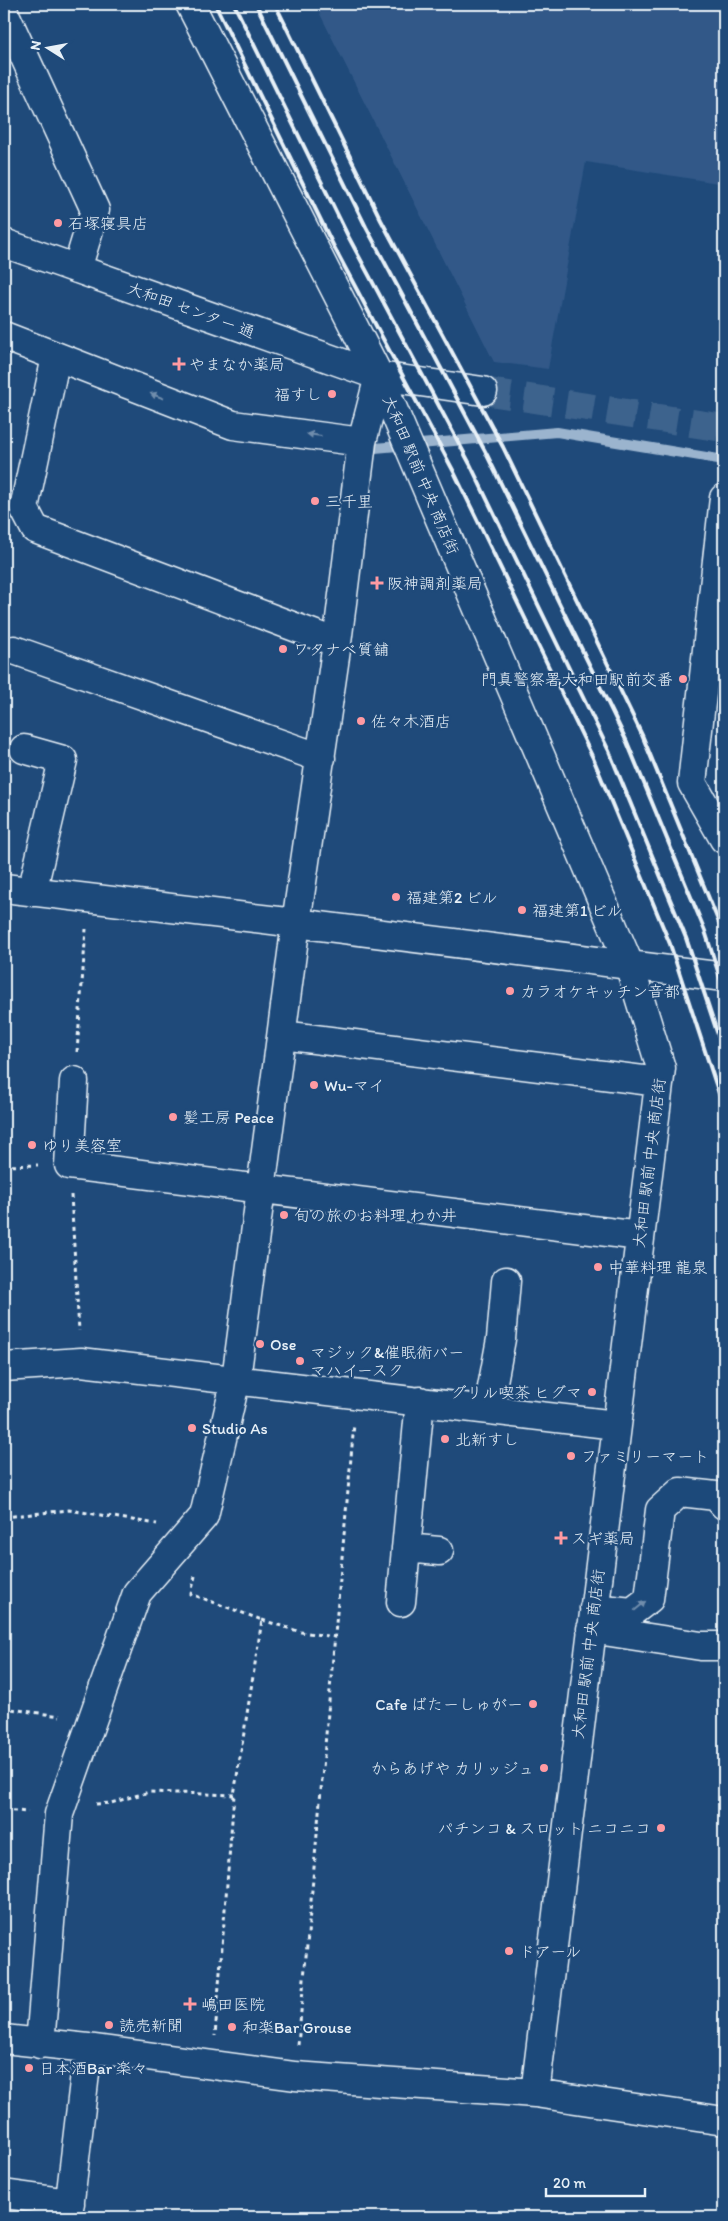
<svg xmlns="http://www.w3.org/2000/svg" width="728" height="2221" font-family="Itim,'Klee One',sans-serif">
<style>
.built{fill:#305888}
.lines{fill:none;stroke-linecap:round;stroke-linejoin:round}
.stream{stroke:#9bb4ce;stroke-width:10}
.minor-tunnel{stroke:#3d638d;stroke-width:28;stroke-dasharray:28 14;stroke-linecap:butt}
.minor-casing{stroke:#e8f1f8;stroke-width:31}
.path{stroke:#e8f1f8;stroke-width:3;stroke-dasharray:4 4;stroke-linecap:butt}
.minor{stroke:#1f4a7a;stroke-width:28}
.rail{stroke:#e8f1f8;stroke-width:4}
.oneway{fill:#6f8dac}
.poi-dot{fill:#ff9aa2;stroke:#1f4a7a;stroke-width:2}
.labels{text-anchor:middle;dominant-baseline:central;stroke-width:4.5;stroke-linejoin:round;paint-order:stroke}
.poi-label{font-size:16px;fill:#e8f1f8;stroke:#1f4a7a;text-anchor:start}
.street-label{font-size:16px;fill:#e8f1f8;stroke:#1f4a7a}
</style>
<rect width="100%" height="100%" fill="#1f4a7a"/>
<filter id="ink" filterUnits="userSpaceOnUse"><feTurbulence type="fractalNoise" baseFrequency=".02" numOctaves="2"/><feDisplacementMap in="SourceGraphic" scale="10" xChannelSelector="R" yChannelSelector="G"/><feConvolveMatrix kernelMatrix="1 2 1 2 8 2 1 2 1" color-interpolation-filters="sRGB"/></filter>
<g filter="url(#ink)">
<path class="built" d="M 315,4 L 724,4 L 724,184 L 586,162 L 548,369 L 494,362 Z"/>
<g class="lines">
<path class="stream" d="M 363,447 L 375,448 L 557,432 L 724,460"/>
<path class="minor-tunnel" d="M 483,391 L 724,428"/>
<g class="minor-casing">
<path id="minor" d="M 190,4 L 379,376 L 483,391
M 4,12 L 95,210 L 77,269
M 4,243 L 379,376
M 4,336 L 233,425 L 362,442
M 56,357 L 24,508 L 35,529 L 337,643
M 379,376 L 629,964 L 661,1068 L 535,2093
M 724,498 L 692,783 L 724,839
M 14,650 L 321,758
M 24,749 L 63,760 L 32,892
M 4,888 L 296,923 L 724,977
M 282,1035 L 659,1082
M 74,1081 L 69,1165 L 640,1236
M 4,1367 L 81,1362 L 616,1425
M 488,1409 L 501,1339 L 506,1281
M 406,1548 L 439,1551
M 401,1602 L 420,1401
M 594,1608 L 632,1612 L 649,1599 L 660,1510 L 680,1492 L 716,1496 L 724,1505
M 591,1629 L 701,1646 L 724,1646
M 4,2039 L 88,2048 L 295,2076 L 535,2093 L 724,2121
M 40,2044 L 59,1814 L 137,1593 L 204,1516 L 236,1379 L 296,923 L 337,643 L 362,442 L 379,376
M 4,2194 L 70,2203
M 68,2217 L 88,2048"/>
</g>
<path class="path" d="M 77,1052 L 86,929
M 4,1166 L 38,1165
M 71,1195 L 79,1331
M 4,1517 L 69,1510 L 157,1524
M 195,1576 L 191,1594 L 262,1620 L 234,1795 L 215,2036
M 262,1620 L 301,1632 L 335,1637
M 4,1708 L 60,1716
M 96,1804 L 111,1803 L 149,1792 L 234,1795
M 4,1810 L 28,1812
M 298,2045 L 354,1424"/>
<use href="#minor" class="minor"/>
<path class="rail" d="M 215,4 L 333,245 L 454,472 L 593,758 L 670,944 L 724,1109
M 234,4 L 348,236 L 470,464 L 609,751 L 686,938 L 724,1053
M 256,4 L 366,227 L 487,455 L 627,742 L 705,931 L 724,990
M 275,4 L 381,220 L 503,447 L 642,735 L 724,935"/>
</g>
<defs><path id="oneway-solid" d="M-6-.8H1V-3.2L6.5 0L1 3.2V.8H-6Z" transform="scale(1.25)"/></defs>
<g class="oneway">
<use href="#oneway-solid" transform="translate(157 396) rotate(-159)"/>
<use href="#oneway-solid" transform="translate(314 435) rotate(-172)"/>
<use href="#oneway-solid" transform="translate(640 1606) rotate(-40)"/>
</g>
</g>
<g class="poi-dot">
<circle cx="58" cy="223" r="5"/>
<path d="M176.5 356.5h5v5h5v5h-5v5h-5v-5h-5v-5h5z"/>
<circle cx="332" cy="394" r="5"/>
<circle cx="315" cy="501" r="5"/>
<path d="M374.5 575.5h5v5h5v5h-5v5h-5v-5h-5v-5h5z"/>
<circle cx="283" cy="649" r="5"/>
<circle cx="683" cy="679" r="5"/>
<circle cx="361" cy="721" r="5"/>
<circle cx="396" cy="897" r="5"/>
<circle cx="522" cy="910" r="5"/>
<circle cx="510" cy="991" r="5"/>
<circle cx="314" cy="1085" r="5"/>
<circle cx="173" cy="1117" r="5"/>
<circle cx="32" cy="1145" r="5"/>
<circle cx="284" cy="1215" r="5"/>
<circle cx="598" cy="1267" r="5"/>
<circle cx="260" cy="1344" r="5"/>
<circle cx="300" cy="1361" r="5"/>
<circle cx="592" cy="1392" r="5"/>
<circle cx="192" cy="1428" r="5"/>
<circle cx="445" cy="1439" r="5"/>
<circle cx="571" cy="1456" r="5"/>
<path d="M558.5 1530.5h5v5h5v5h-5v5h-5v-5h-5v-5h5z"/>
<circle cx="533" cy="1704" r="5"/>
<circle cx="544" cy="1768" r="5"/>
<circle cx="661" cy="1828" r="5"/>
<circle cx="509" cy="1951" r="5"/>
<path d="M187.5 1996.5h5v5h5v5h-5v5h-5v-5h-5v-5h5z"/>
<circle cx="109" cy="2025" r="5"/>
<circle cx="232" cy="2027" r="5"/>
<circle cx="29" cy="2068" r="5"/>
</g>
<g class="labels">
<g class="poi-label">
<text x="68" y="223">石塚寝具店</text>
<text x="189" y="364">やまなか薬局</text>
<text x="322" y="394" text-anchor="end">福すし</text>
<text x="325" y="501">三千里</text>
<text x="387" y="583">阪神調剤薬局</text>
<text x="293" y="649">ワタナベ質舗</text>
<text x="673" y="679" text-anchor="end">門真警察署大和田駅前交番</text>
<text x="371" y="721">佐々木酒店</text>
<text x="406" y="897">福建第2 ビル</text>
<text x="532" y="910">福建第1 ビル</text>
<text x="520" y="991">カラオケキッチン音都</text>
<text x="324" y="1085">Wu-マイ</text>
<text x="183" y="1117">髪工房 Peace</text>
<text x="42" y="1145">ゆり美容室</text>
<text x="294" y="1215">旬の旅のお料理 わか井</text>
<text x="608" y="1267">中華料理 龍泉</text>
<text x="270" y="1344">Ose</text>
<text x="310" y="1352">マジック&amp;催眠術バー<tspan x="310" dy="18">マハイースク</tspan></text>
<text x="582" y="1392" text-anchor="end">グリル喫茶 ヒグマ</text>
<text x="202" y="1428">Studio As</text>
<text x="455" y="1439">北新すし</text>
<text x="581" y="1456">ファミリーマート</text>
<text x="571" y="1538">スギ薬局</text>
<text x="523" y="1704" text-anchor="end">Cafe ばたーしゅがー</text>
<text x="534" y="1768" text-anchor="end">からあげや カリッジュ</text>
<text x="651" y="1828" text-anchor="end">パチンコ &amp; スロット ニコニコ</text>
<text x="519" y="1951">ドアール</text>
<text x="201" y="2004">嶋田医院</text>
<text x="119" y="2025">読売新聞</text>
<text x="242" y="2027">和楽Bar Grouse</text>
<text x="39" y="2068">日本酒Bar 楽々</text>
</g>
<g class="street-label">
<text transform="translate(191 310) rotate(20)">大和田 センター 通</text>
<text transform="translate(421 475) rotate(67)">大和田 駅前 中央 商店街</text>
<text transform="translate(649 1163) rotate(-83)">大和田 駅前 中央 商店街</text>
<text transform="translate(588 1654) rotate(-83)">大和田 駅前 中央 商店街</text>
</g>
</g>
<rect width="728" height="2221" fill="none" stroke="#1f4a7a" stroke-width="20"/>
<rect x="10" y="10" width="708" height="2201" fill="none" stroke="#e8f1f8" stroke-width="2" filter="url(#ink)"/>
<g transform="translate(48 48) rotate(281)" stroke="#1f4a7a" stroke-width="4" paint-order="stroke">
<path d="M0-4L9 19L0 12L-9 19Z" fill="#e8f1f8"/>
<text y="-8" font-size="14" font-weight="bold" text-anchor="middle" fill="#e8f1f8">N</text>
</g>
<path d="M546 2188v8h99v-8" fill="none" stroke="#e8f1f8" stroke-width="2.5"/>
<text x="553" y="2188" font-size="15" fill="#e8f1f8" stroke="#1f4a7a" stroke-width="4" paint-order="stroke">20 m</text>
</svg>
